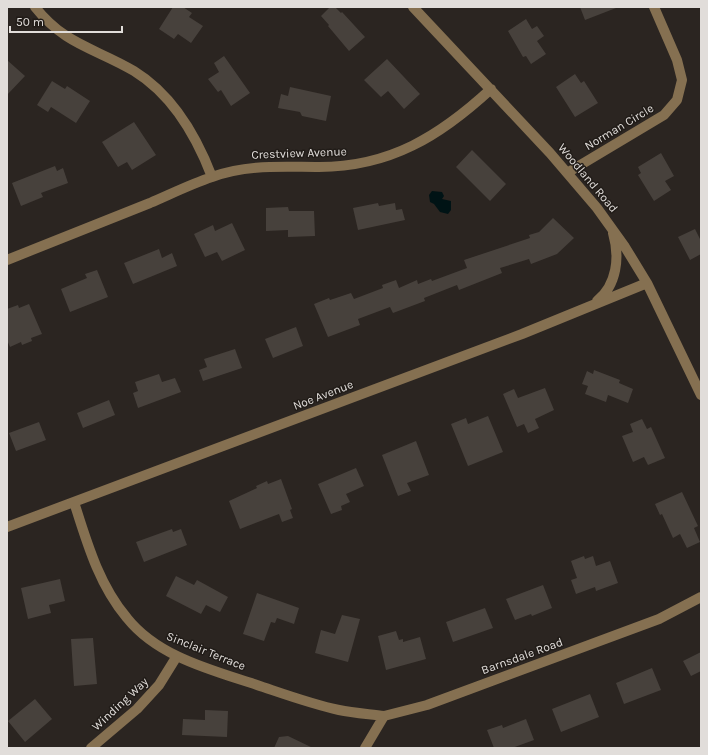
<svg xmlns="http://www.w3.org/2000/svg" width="708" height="755" font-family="Karla,sans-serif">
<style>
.water{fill:#001315}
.building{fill:#47413c}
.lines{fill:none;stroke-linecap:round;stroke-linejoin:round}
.minor{stroke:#857051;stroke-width:10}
.labels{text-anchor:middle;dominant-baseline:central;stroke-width:3;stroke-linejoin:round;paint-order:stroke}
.street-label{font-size:12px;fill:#e1ddda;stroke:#211c18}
</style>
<rect width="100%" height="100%" fill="#2b2521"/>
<path class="water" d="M 432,191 L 442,192 L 444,196 L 442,199 L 451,201 L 451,210 L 448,214 L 440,212 L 434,204 L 430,202 L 429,195 Z"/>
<path class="building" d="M 173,7 L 183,7 L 192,13 L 189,17 L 203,26 L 191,43 L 178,34 L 174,39 L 159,29 Z
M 330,7 L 335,7 L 341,13 L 342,12 L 365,37 L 349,51 L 328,26 L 329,25 L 321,16 Z
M 580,7 L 616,7 L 616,8 L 585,20 Z
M 526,19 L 532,29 L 537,26 L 544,36 L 537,41 L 546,54 L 531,64 L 526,56 L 523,57 L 508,31 Z
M 224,56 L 250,93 L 231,106 L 221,90 L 218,92 L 208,79 L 219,72 L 214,63 Z
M 387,59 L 420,94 L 404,109 L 388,91 L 381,97 L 364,80 Z
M 7,60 L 25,76 L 7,95 Z
M 575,74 L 581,83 L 584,81 L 598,103 L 575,117 L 556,87 Z
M 52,81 L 65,89 L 67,86 L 90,101 L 76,123 L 51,107 L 48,112 L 37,105 Z
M 290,87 L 331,96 L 326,121 L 302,116 L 300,112 L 278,108 L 281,94 L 288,96 Z
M 134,122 L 156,155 L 132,170 L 127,162 L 118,167 L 102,142 Z
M 472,150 L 506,184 L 490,201 L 456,167 Z
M 661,153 L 674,176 L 665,181 L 671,190 L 654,201 L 638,175 L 641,173 L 638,167 Z
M 55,166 L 57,171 L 63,168 L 68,183 L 41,193 L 43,197 L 21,206 L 12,183 Z
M 378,203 L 379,206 L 395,203 L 396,210 L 402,209 L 405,220 L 358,230 L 353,208 Z
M 288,207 L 289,211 L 314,211 L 315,236 L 288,237 L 288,230 L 266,231 L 266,208 Z
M 553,218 L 574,238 L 557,254 L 531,264 L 529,259 L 500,268 L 502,273 L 459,290 L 457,285 L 424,298 L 425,301 L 393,313 L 390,307 L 358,319 L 360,325 L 328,337 L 314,304 L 329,298 L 330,300 L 351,293 L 354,299 L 383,288 L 382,285 L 396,280 L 399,288 L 417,280 L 418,284 L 431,279 L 432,281 L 467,268 L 464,260 L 530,238 L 529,235 L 539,232 Z
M 232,223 L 245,250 L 222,261 L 217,252 L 205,257 L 194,234 L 213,225 L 215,231 Z
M 695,229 L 701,241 L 701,254 L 690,260 L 678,237 Z
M 159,249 L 162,258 L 172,253 L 177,266 L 133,284 L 124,263 Z
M 97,270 L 108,297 L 70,312 L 61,289 L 87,278 L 85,274 Z
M 29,304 L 42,334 L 31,338 L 32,341 L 22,345 L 21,342 L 10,347 L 7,340 L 7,309 L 18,305 L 19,308 Z
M 296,327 L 303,346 L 273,358 L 265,339 Z
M 235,349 L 242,368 L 203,381 L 199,370 L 207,367 L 204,359 Z
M 594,370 L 620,380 L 619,383 L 633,389 L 628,403 L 608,395 L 606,402 L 585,394 L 588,386 L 582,384 L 587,371 L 593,374 Z
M 159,374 L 162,382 L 175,378 L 181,392 L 138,408 L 133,393 L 138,391 L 135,382 Z
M 545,388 L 554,410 L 535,419 L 539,428 L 528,433 L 524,424 L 517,427 L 503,394 L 514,389 L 518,398 Z
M 109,400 L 115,415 L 83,428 L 77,413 Z
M 488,416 L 503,452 L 468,466 L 451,424 L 466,418 L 468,424 Z
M 642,419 L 647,429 L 651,427 L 665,458 L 648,465 L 644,457 L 633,462 L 622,436 L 633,432 L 630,424 Z
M 39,422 L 46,440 L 16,451 L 9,433 Z
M 416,441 L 429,475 L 407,483 L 411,491 L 398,496 L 382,455 Z
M 356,468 L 364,486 L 346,494 L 350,502 L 341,506 L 342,510 L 331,514 L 318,484 Z
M 281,479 L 292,509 L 290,510 L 293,518 L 282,522 L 279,514 L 240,529 L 229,501 L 257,488 L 256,486 L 267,481 L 268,484 Z
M 682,492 L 698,526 L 694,528 L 700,542 L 687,548 L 680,534 L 673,538 L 662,514 L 660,515 L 655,504 Z
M 172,529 L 173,532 L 181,529 L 187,545 L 144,562 L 136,542 Z
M 584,556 L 585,559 L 593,556 L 596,566 L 610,561 L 618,583 L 596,591 L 595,587 L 576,594 L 571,580 L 577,578 L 571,561 Z
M 176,576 L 194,585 L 197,580 L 228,597 L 220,612 L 206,605 L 201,614 L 166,596 Z
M 60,579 L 65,601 L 49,605 L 51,613 L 28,619 L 21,588 Z
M 543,585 L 552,608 L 532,616 L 531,614 L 515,620 L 506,599 Z
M 257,593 L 299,608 L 294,624 L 277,618 L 275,623 L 271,622 L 264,641 L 243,634 Z
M 485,608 L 493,628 L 453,642 L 446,622 Z
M 342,615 L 360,619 L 348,662 L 315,653 L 321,630 L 335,634 Z
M 396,631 L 399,640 L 403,639 L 403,642 L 420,637 L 426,659 L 386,670 L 378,636 Z
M 93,638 L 97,684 L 74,686 L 71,639 Z
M 701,652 L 701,671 L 691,676 L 683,661 Z
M 652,668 L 661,690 L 624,704 L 616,683 Z
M 590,694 L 599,717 L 561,732 L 552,709 Z
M 35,699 L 52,719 L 25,742 L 8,721 Z
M 205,710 L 228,711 L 227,737 L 182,735 L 183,719 L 205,720 Z
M 526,719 L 534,740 L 512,748 L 494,748 L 487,730 L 502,725 L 503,728 Z
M 288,736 L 313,748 L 274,748 L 279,737 Z"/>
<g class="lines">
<path class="minor" d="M 35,7 C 65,45 95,48 134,71 C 173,95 196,135 212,177
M 413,7 L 550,153 L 597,208 L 625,247 L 647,283 L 701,395
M 567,173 L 664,115 L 677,100 L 682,80 L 677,60 L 654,7
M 7,260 C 55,241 103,222 150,203 C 171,194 191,184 212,177 C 247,164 282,167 319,167 C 390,167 440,136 491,89
M 597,301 C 617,285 620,257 613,233
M 74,502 C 87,543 99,585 127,618 C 158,657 212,670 257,685 C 284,694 311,704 339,710 C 353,713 369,714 384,716
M 7,527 L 522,334 L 647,283
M 91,748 L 137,709 L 159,685 L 177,656
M 365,748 L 384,716 L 427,705 L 659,619 L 701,597"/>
</g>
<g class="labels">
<g class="street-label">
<text transform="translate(619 127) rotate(-31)">Norman Circle</text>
<text transform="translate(299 153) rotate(-2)">Crestview Avenue</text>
<text transform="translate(588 178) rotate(50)">Woodland Road</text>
<text transform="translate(323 395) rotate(-21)">Noe Avenue</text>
<text transform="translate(206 651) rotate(22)">Sinclair Terrace</text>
<text transform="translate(522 656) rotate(-20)">Barnsdale Road</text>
<text transform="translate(120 704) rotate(-43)">Winding Way</text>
</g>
</g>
<rect width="708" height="755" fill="none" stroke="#e1ddda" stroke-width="16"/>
<path d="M10 26v6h112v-6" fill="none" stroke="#e1ddda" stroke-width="2"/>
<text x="16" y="26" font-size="12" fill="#e1ddda" stroke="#211c18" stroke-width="3" paint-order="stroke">50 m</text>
</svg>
